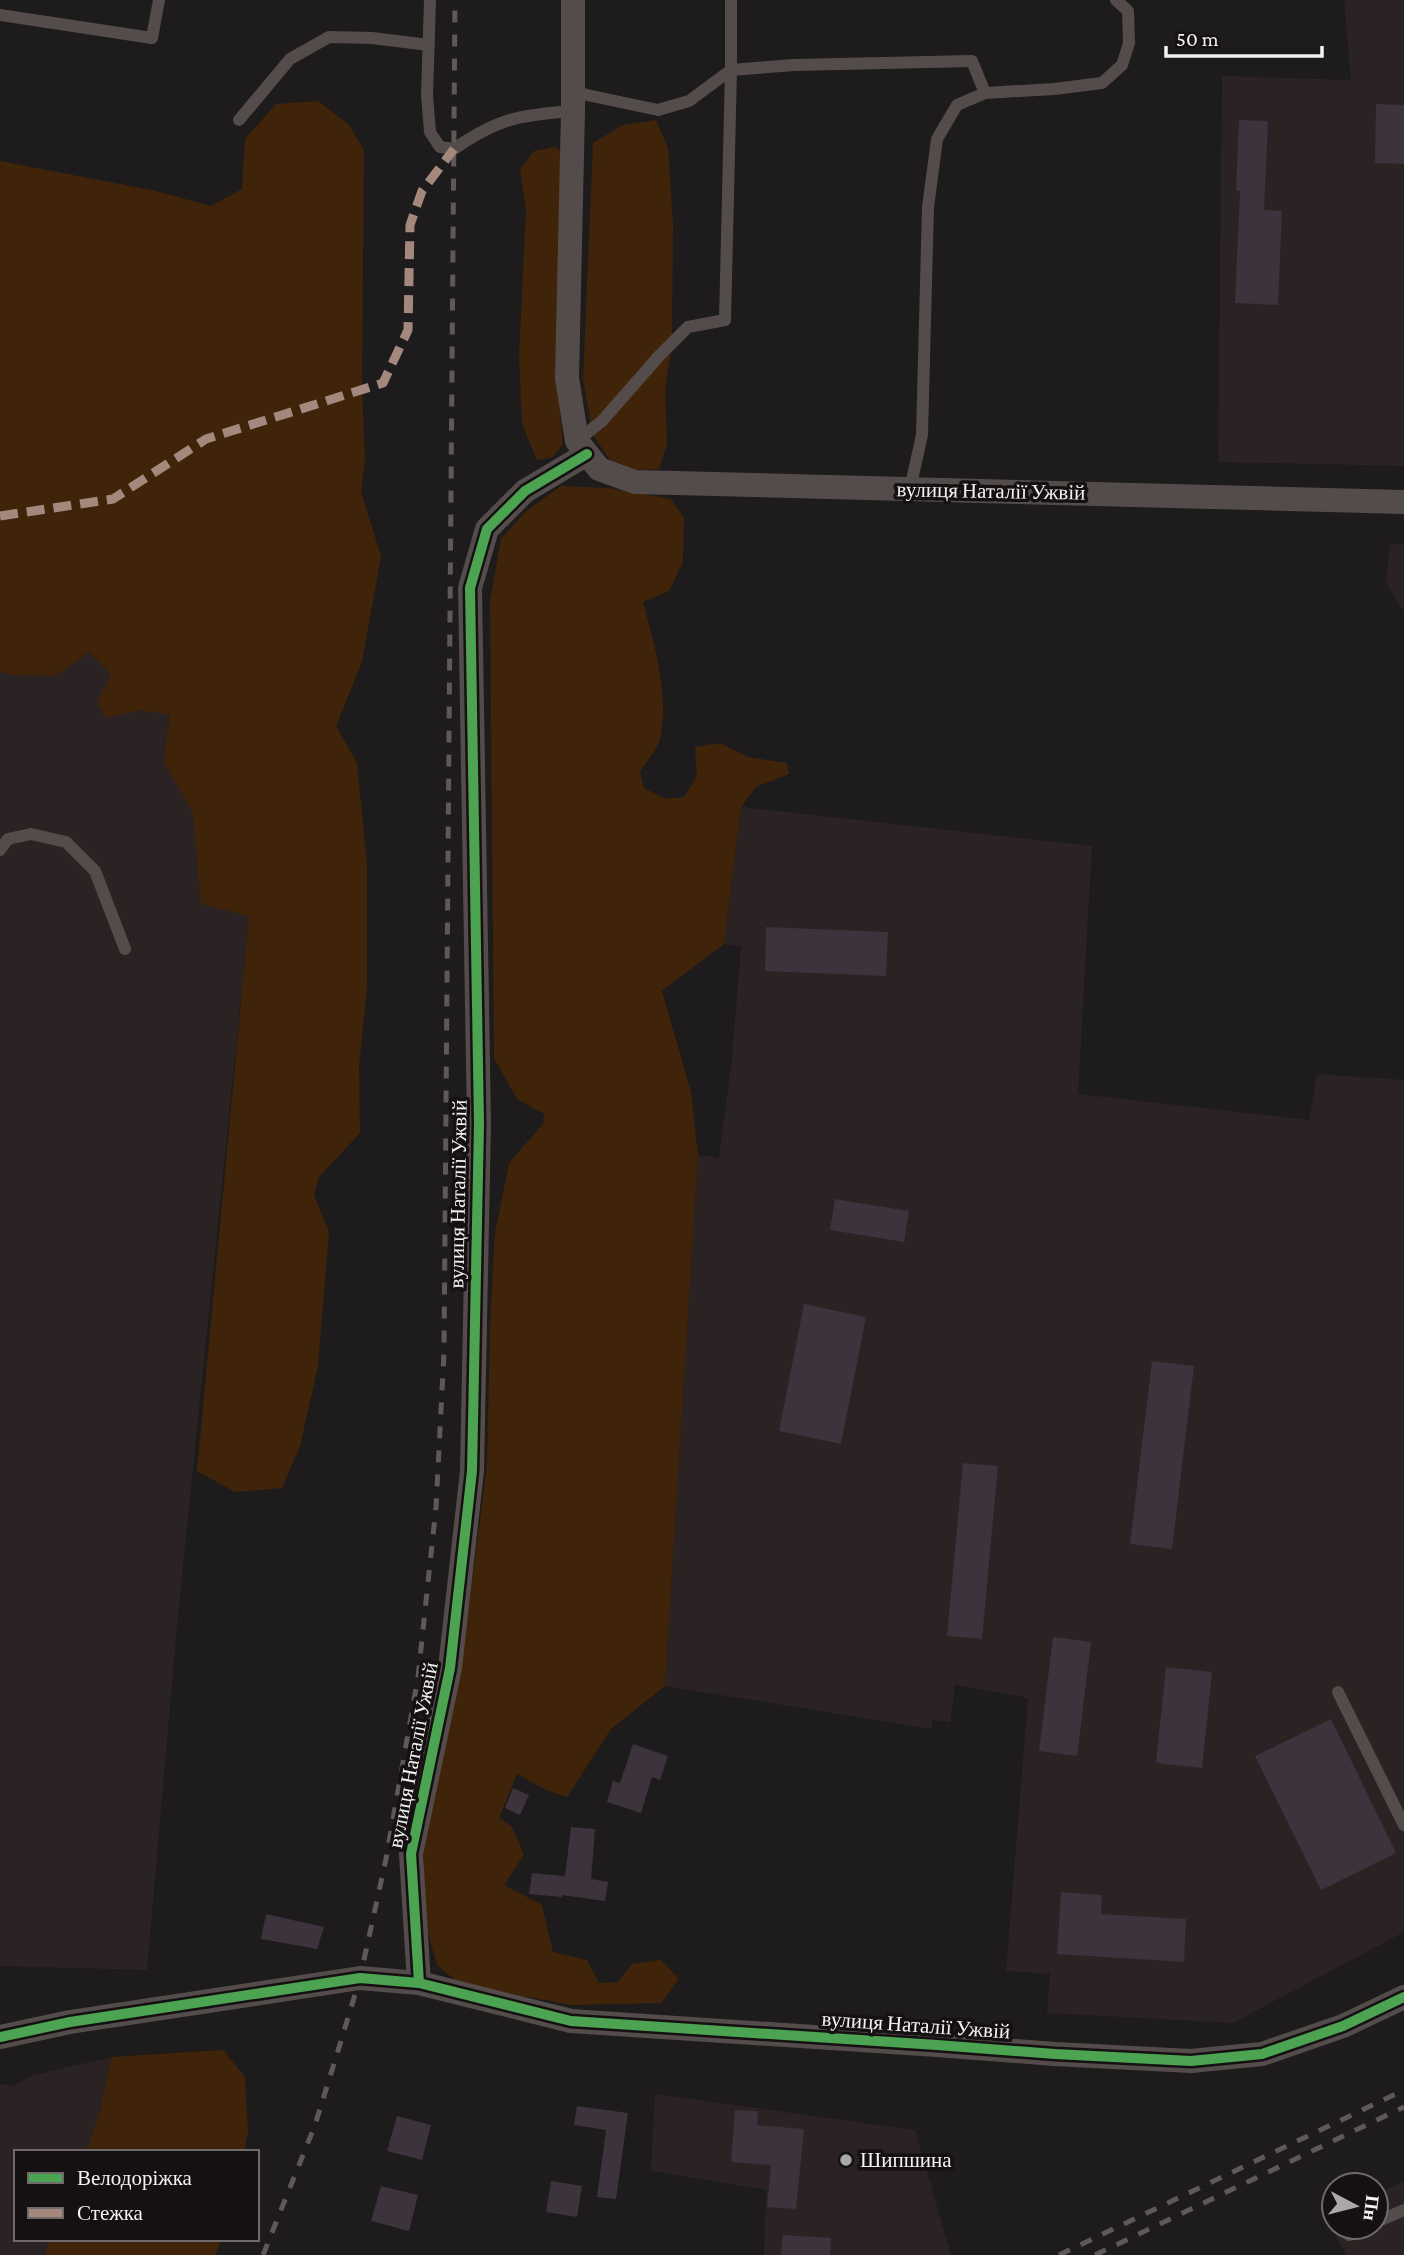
<svg xmlns="http://www.w3.org/2000/svg" width="1404" height="2255" font-family="'Crimson Pro',serif">
<style>
.built{fill:#2b2224}
.green{fill:#402409}
.building{fill:#3c333c}
.lines{fill:none;stroke-linecap:round;stroke-linejoin:round}
.service{stroke:#544c4a;stroke-width:12}
.minor{stroke:#544c4a;stroke-width:24}
.rail{stroke:#5e5858;stroke-width:5;stroke-dasharray:12 12;stroke-linecap:butt}
.quiet{stroke:#a5887d;stroke-width:9;stroke-dasharray:18 9;stroke-linecap:butt}
.cycleway-casing{stroke:#151112;stroke-width:15}
.cycleway{stroke:#4ca352;stroke-width:10}
.poi-dot{fill:#a9a7a8;stroke:#151112;stroke-width:2.5}
.labels{text-anchor:middle;dominant-baseline:central;stroke-width:7;stroke-linejoin:round;paint-order:stroke}
.street-label{font-size:21px;fill:#f5f2f3;stroke:#151112}
.poi-label{font-size:21px;fill:#f5f2f3;stroke:#151112;text-anchor:start}
</style>
<rect width="100%" height="100%" fill="#1d1b1c"/>
<path class="built" d="M 1344,0 L 1404,0 L 1404,466 L 1218,462 L 1222,76 L 1351,80 Z
M 1390,543 L 1404,544 L 1404,612 L 1386,583 Z
M 0,626 L 277,645 L 178,1615 L 147,1970 L 0,1966 Z
M 741,807 L 1092,846 L 1078,1094 L 1309,1120 L 1317,1074 L 1404,1080 L 1404,1932 L 1233,2023 L 1047,2013 L 1050,1974 L 1006,1971 L 1028,1698 L 955,1685 L 950,1722 L 933,1720 L 931,1729 L 665,1686 L 698,1155 L 719,1158 L 732,1057 L 741,946 L 724,944 Z
M 112,2057 L 99,2114 L 86,2152 L 16,2152 L 16,2239 L 51,2239 L 44,2255 L 0,2255 L 0,2084 L 14,2086 L 30,2076 Z
M 655,2094 L 915,2130 L 951,2255 L 764,2255 L 766,2190 L 651,2171 Z
M 1404,2181 L 1404,2255 L 1346,2255 L 1327,2218 L 1334,2215 L 1334,2227 L 1376,2227 L 1376,2195 Z"/>
<path class="green" d="M 318,101 L 349,125 L 364,150 L 362,386 L 365,461 L 361,492 L 381,556 L 362,662 L 336,726 L 357,763 L 367,865 L 367,987 L 359,1066 L 360,1133 L 319,1177 L 314,1195 L 329,1232 L 318,1366 L 300,1446 L 282,1488 L 235,1492 L 197,1471 L 249,916 L 201,904 L 193,813 L 164,762 L 170,715 L 141,710 L 106,718 L 97,703 L 111,674 L 89,652 L 56,676 L 11,675 L 0,672 L 0,161 L 156,191 L 211,206 L 242,189 L 245,139 L 276,104 Z
M 656,120 L 668,148 L 673,223 L 672,344 L 665,390 L 667,444 L 659,469 L 637,470 L 610,460 L 593,435 L 583,380 L 593,143 L 623,125 Z
M 555,147 L 563,153 L 557,379 L 563,444 L 553,457 L 537,460 L 522,424 L 519,355 L 526,210 L 520,170 L 534,151 Z
M 561,486 L 608,488 L 671,499 L 684,518 L 683,562 L 669,591 L 643,602 C 654,644 670,697 660,739 C 657,750 646,762 640,772 L 644,788 L 665,799 L 684,797 L 697,776 L 695,747 L 720,743 L 748,757 L 787,763 L 789,774 L 756,787 L 741,807 L 724,944 L 662,991 L 691,1092 L 698,1155 L 665,1686 L 611,1729 L 567,1797 L 546,1790 L 517,1774 L 499,1818 L 512,1827 L 524,1855 L 504,1885 L 542,1905 L 553,1952 L 587,1960 L 599,1983 L 618,1982 L 632,1964 L 661,1960 L 679,1979 L 661,2003 L 572,2005 L 461,1985 L 437,1965 L 424,1919 L 424,1851 L 468,1613 L 487,1466 L 490,1328 L 495,1233 L 509,1163 L 543,1124 L 544,1114 L 517,1099 L 494,1058 L 490,601 L 501,539 L 526,511 Z
M 223,2050 L 245,2077 L 248,2132 L 244,2152 L 86,2152 L 99,2114 L 112,2057 Z
M 51,2239 L 222,2239 L 215,2255 L 44,2255 Z"/>
<path class="building" d="M 1376,104 L 1404,105 L 1404,164 L 1375,163 Z
M 1239,120 L 1268,121 L 1264,210 L 1282,211 L 1278,305 L 1235,303 L 1240,191 L 1236,190 Z
M 766,927 L 888,932 L 886,976 L 765,971 Z
M 835,1199 L 909,1211 L 904,1242 L 830,1230 Z
M 804,1304 L 866,1317 L 841,1444 L 779,1431 Z
M 1152,1361 L 1194,1366 L 1172,1549 L 1130,1544 Z
M 963,1463 L 998,1466 L 982,1639 L 947,1636 Z
M 1053,1637 L 1091,1642 L 1077,1756 L 1039,1751 Z
M 1166,1667 L 1212,1672 L 1202,1768 L 1156,1763 Z
M 1331,1719 L 1396,1853 L 1321,1890 L 1255,1756 Z
M 633,1744 L 668,1756 L 660,1780 L 652,1777 L 641,1813 L 607,1802 L 613,1781 L 620,1783 Z
M 513,1788 L 529,1795 L 520,1815 L 505,1808 Z
M 571,1827 L 595,1829 L 591,1879 L 608,1882 L 605,1901 L 562,1895 L 562,1897 L 529,1894 L 532,1873 L 565,1876 Z
M 1061,1892 L 1102,1895 L 1101,1914 L 1186,1919 L 1184,1962 L 1057,1954 Z
M 266,1914 L 324,1927 L 317,1949 L 261,1939 Z
M 577,2106 L 628,2113 L 616,2199 L 597,2197 L 606,2130 L 574,2125 Z
M 735,2110 L 758,2111 L 757,2125 L 804,2129 L 796,2209 L 767,2207 L 771,2165 L 731,2162 Z
M 397,2116 L 431,2125 L 422,2160 L 387,2151 Z
M 551,2181 L 582,2186 L 577,2217 L 546,2212 Z
M 381,2186 L 418,2195 L 409,2231 L 371,2221 Z
M 783,2235 L 831,2238 L 830,2255 L 781,2255 Z"/>
<g class="lines">
<path class="service" d="M 430,0 L 427,95 L 430,132 L 440,147 L 454,149 C 499,118 520,115 573,111
M 0,15 L 152,38 L 159,0
M 573,92 L 658,110 L 689,101 L 731,70 L 794,65 L 972,61 L 985,93
M 239,120 L 290,59 L 329,37 L 372,38 L 429,45
M 577,441 L 602,421 L 659,356 L 688,327 L 725,320 L 731,70 L 731,0
M 910,489 L 922,435 L 928,207 L 937,139 L 957,105 L 985,93 L 1054,89 L 1102,83 L 1122,65 L 1129,43 L 1128,11 L 1116,0
M 0,850 L 8,839 L 31,834 L 66,842 L 95,871 L 125,949
M 1338,1692 L 1404,1825
M 1376,2222 L 1404,2210
M 1349,2235 L 1366,2227"/>
<path class="minor" d="M 573,0 L 573,111 L 567,378 L 577,441 L 599,469 L 635,482 L 1404,502
M 419,1983 L 411,1854 L 450,1668 L 472,1471 L 479,1124 L 470,588 L 487,529 L 525,491 L 587,454
M 0,2037 L 70,2022 L 360,1978 L 419,1983 L 571,2021 L 937,2045 L 1055,2054 L 1191,2061 L 1262,2054 L 1343,2026 L 1404,1997"/>
<path class="rail" d="M 263,2255 L 315,2125 L 337,2054 L 360,1978 L 386,1859 L 418,1677 L 436,1507 L 444,1353 L 455,0
M 1059,2255 L 1404,2090
M 1095,2255 L 1404,2107"/>
<path class="quiet" d="M 0,516 L 113,499 L 206,439 L 383,383 L 408,330 L 410,225 L 422,191 L 454,149"/>
<g class="cycleway-casing">
<path id="cycleway" d="M 419,1983 L 411,1854 L 450,1668 L 472,1471 L 479,1124 L 470,588 L 487,529 L 525,491 L 587,454
M 0,2037 L 70,2022 L 360,1978 L 419,1983 L 571,2021 L 937,2045 L 1055,2054 L 1191,2061 L 1262,2054 L 1343,2026 L 1404,1997"/>
</g>
<use href="#cycleway" class="cycleway"/>
</g>
<circle class="poi-dot" cx="846" cy="2160" r="7"/>
<g class="labels">
<g class="street-label">
<text transform="translate(991 491) rotate(1)">вулиця Наталії Ужвій</text>
<text transform="translate(458 1194) rotate(-89)">вулиця Наталії Ужвій</text>
<text transform="translate(413 1755) rotate(-79)">вулиця Наталії Ужвій</text>
<text transform="translate(916 2025) rotate(4)">вулиця Наталії Ужвій</text>
</g>
<g class="poi-label">
<text x="860" y="2160">Шипшина</text>
</g>
</g>
<rect x="14" y="2150" width="245" height="91" fill="#151112" stroke="#6f6b6c" stroke-width="2"/>
<rect x="28" y="2173" width="35" height="10" fill="#4ca352" stroke="#6f6b6c" stroke-width="2"/>
<text x="77" y="2185" font-size="21" fill="#f5f2f3">Велодоріжка</text>
<rect x="28" y="2208" width="35" height="10" fill="#a5887d" stroke="#6f6b6c" stroke-width="2"/>
<text x="77" y="2220" font-size="21" fill="#f5f2f3">Стежка</text>
<g transform="translate(1355 2206) rotate(97)"><circle r="33" fill="#151112" stroke="#6f6b6c" stroke-width="2"/>
<path d="M0-5L12 26L0 18L-12 26Z" fill="#a9a7a8"/>
<text y="-10" font-size="19" font-weight="bold" text-anchor="middle" fill="#f5f2f3">Пн</text>
</g>
<path d="M1166 46v10h156v-10" fill="none" stroke="#f5f2f3" stroke-width="3.5"/>
<text x="1176" y="46" font-size="21" fill="#f5f2f3" stroke="#151112" stroke-width="5" paint-order="stroke">50 m</text>
</svg>
